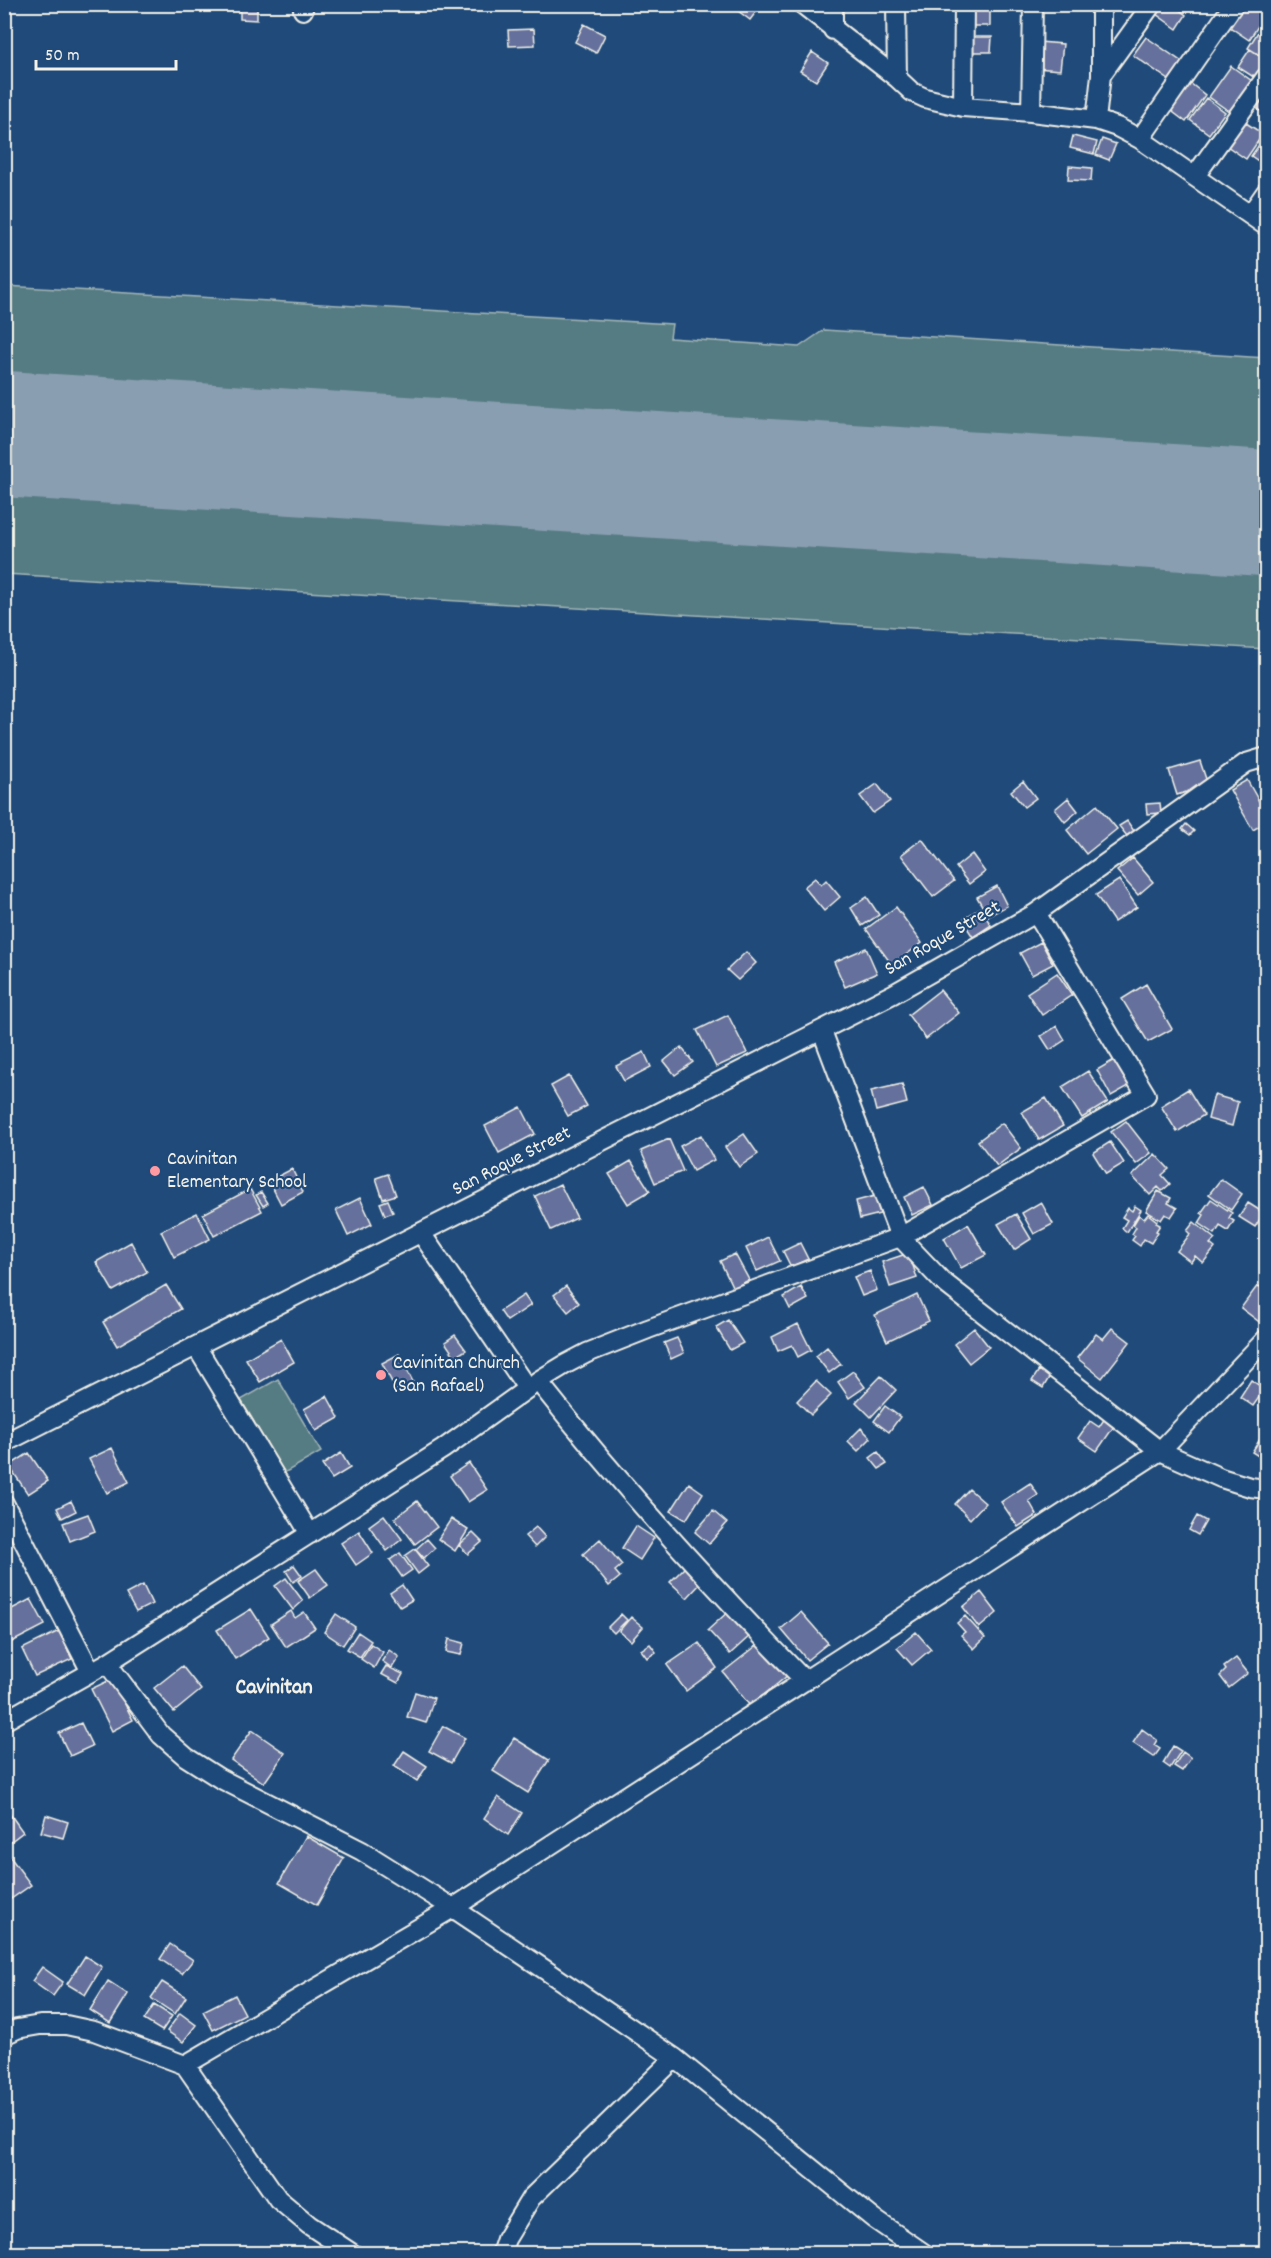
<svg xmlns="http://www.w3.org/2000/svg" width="1271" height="2258" font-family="Dekko,sans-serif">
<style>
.green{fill:#557c83;stroke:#a4b6b6;stroke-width:1.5}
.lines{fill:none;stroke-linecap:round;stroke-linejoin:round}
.runway{stroke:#8a9eb1;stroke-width:126}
.building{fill:#65719c;stroke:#f4f1e8;stroke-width:1.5}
.minor-casing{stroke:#f4f1e8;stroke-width:22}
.minor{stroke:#1f4a7a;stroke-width:18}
.poi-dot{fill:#ff9aa2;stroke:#1f4a7a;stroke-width:2}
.labels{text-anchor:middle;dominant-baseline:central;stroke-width:4.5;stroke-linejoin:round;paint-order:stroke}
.street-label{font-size:20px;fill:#f4f1e8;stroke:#1f4a7a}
.poi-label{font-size:20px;fill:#f4f1e8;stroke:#1f4a7a;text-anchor:start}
.quarter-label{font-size:22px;font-weight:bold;fill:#f4f1e8;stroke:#1f4a7a}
</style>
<rect width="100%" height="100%" fill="#1f4a7a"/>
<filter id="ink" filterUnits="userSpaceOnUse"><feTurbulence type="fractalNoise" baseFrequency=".0167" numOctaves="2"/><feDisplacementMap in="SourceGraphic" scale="12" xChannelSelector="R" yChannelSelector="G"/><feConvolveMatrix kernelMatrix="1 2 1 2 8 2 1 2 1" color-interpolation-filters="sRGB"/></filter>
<g filter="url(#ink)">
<path class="green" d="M 5,286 L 672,324 L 670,338 L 799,347 L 824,330 L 1266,358 L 1266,459 L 5,388 Z
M 5,482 L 1266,567 L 1266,649 L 5,574 Z
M 278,1379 L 321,1452 L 284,1473 L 241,1400 Z"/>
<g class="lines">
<path class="runway" d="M 4,434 L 1266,513"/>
</g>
<path class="building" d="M 240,4 L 257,4 L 257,20 L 240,19 Z
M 729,4 L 762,4 L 750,20 Z
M 966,4 L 990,4 L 990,26 L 967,26 Z
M 1163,4 L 1172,4 L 1186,15 L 1177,29 L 1156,14 Z
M 1242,4 L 1253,4 L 1266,14 L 1249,40 L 1227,25 Z
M 1266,19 L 1266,59 L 1248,48 Z
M 584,24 L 605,35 L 596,53 L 575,42 Z
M 534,29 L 535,45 L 509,46 L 508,30 Z
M 969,37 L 992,37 L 991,52 L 969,52 Z
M 1146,37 L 1182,62 L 1169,80 L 1133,55 Z
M 1039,42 L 1063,44 L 1060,70 L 1036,68 Z
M 1250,49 L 1264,59 L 1261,63 L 1266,67 L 1258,78 L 1253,75 L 1252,76 L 1238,67 Z
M 812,52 L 828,63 L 816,81 L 800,71 Z
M 1231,66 L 1252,81 L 1230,112 L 1209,97 Z
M 1185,79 L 1205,95 L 1186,122 L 1165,106 Z
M 1266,88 L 1266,115 L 1254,106 Z
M 1206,98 L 1225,112 L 1209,134 L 1190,120 Z
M 1243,121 L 1263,134 L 1246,159 L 1227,146 Z
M 1266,135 L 1266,166 L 1251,156 Z
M 1073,136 L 1097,142 L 1094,154 L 1070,148 Z
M 1102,139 L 1116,144 L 1109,160 L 1096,155 Z
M 1069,166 L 1092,168 L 1091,181 L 1068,180 Z
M 1200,761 L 1208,785 L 1177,795 L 1169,770 Z
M 1247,780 L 1266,814 L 1266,822 L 1253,830 L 1230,790 Z
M 1023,781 L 1036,798 L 1024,807 L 1011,791 Z
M 877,784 L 890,801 L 873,813 L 860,796 Z
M 1068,798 L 1078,811 L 1065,822 L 1055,809 Z
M 1160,803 L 1161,813 L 1147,814 L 1146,804 Z
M 1097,805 L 1117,829 L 1086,854 L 1067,830 Z
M 1127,821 L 1134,831 L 1127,836 L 1119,826 Z
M 1186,824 L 1194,831 L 1190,835 L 1182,829 Z
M 922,839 L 954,881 L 933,897 L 901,855 Z
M 972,854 L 985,872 L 969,884 L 956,867 Z
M 1133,858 L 1153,882 L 1138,895 L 1117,871 Z
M 815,878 L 821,885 L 826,880 L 840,897 L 824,911 L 804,887 Z
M 1119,880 L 1137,907 L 1114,922 L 1096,895 Z
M 997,886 L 1007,906 L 988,916 L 977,897 Z
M 867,897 L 879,915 L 862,926 L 851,908 Z
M 896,907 L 922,943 L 892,965 L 866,929 Z
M 980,908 L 991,925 L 973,937 L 962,920 Z
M 1041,942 L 1053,964 L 1032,975 L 1020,953 Z
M 866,948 L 877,973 L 845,987 L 834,962 Z
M 746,952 L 756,963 L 738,980 L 727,970 Z
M 1057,973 L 1072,995 L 1042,1015 L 1027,993 Z
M 1146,984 L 1172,1029 L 1148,1042 L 1122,999 Z
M 940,990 L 959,1013 L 926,1039 L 908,1015 Z
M 728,1015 L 747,1053 L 716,1067 L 697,1030 Z
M 1057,1026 L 1065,1040 L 1050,1050 L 1041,1036 Z
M 681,1047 L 693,1062 L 675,1075 L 664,1061 Z
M 644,1052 L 651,1067 L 624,1081 L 616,1066 Z
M 1114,1060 L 1129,1086 L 1111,1096 L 1097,1070 Z
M 1088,1071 L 1108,1102 L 1082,1118 L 1062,1087 Z
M 569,1076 L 587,1106 L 568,1116 L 551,1086 Z
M 902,1084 L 907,1103 L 876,1111 L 871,1091 Z
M 1188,1089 L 1204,1115 L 1177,1132 L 1161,1106 Z
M 1214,1095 L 1238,1102 L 1232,1126 L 1208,1119 Z
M 1046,1098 L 1063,1126 L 1039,1140 L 1022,1112 Z
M 521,1107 L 535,1134 L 499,1153 L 485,1126 Z
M 1126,1121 L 1151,1153 L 1136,1164 L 1111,1132 Z
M 1002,1123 L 1021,1148 L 997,1166 L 978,1141 Z
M 744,1134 L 758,1154 L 739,1167 L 725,1147 Z
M 701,1135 L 714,1160 L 693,1171 L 680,1146 Z
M 669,1139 L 683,1171 L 655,1183 L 641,1151 Z
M 1110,1142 L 1124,1163 L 1106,1174 L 1093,1153 Z
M 1155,1154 L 1169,1169 L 1162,1175 L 1170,1184 L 1162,1191 L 1158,1187 L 1150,1195 L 1132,1176 Z
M 631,1161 L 650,1191 L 628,1204 L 609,1174 Z
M 292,1169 L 303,1192 L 281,1204 L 269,1181 Z
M 388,1174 L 396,1195 L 383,1199 L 376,1178 Z
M 1221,1179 L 1242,1194 L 1231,1210 L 1209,1194 Z
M 560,1184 L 577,1218 L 551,1230 L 535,1196 Z
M 924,1187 L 933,1205 L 912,1215 L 904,1197 Z
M 250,1189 L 262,1211 L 214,1236 L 203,1214 Z
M 1158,1191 L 1171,1198 L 1168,1203 L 1177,1208 L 1171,1217 L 1165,1214 L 1161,1220 L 1146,1211 Z
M 261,1192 L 268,1203 L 263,1206 L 256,1195 Z
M 875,1196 L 880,1214 L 860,1219 L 856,1201 Z
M 360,1198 L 372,1224 L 348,1236 L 336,1210 Z
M 1211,1199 L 1232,1213 L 1229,1218 L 1234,1221 L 1228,1231 L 1220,1226 L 1215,1234 L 1199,1223 L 1204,1215 L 1201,1213 Z
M 388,1200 L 393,1212 L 385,1215 L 380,1203 Z
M 1041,1202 L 1053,1224 L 1034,1234 L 1022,1213 Z
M 1248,1203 L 1264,1213 L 1255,1227 L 1239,1217 Z
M 1135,1206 L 1141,1210 L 1127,1232 L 1122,1228 L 1127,1220 L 1122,1217 L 1128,1208 L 1132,1211 Z
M 197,1213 L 210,1239 L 174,1257 L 161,1231 Z
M 1016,1214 L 1031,1239 L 1014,1250 L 998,1224 Z
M 1148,1214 L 1157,1221 L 1156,1223 L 1160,1225 L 1156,1231 L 1158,1232 L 1151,1243 L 1144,1239 L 1140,1246 L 1132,1240 L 1135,1236 L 1132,1234 L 1136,1227 L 1133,1225 L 1139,1215 L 1144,1219 Z
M 1194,1222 L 1215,1239 L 1210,1244 L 1215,1248 L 1203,1263 L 1195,1256 L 1191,1262 L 1177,1251 L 1190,1234 L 1187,1231 Z
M 968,1224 L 986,1255 L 961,1268 L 944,1238 Z
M 768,1237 L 780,1261 L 757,1271 L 746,1248 Z
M 131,1242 L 147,1272 L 113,1291 L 96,1262 Z
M 800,1243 L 808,1259 L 791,1267 L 783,1251 Z
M 909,1253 L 917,1278 L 890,1287 L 882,1262 Z
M 735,1254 L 749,1280 L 733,1288 L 720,1261 Z
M 870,1271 L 877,1290 L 862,1296 L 854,1277 Z
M 166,1285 L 181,1309 L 117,1346 L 103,1322 Z
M 1258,1285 L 1266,1292 L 1266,1298 L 1260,1306 L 1266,1311 L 1266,1327 L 1241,1308 Z
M 566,1286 L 579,1303 L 568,1312 L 554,1295 Z
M 801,1287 L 808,1299 L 790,1309 L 784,1297 Z
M 524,1295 L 531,1305 L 507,1321 L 500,1311 Z
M 917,1295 L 929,1321 L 887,1341 L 875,1315 Z
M 728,1320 L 743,1343 L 730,1350 L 716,1327 Z
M 798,1324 L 811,1350 L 798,1357 L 792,1345 L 778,1351 L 772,1337 Z
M 974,1328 L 989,1347 L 969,1363 L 954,1344 Z
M 1112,1328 L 1130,1342 L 1102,1378 L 1077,1358 L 1096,1334 L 1103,1339 Z
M 455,1335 L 466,1350 L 455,1357 L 445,1342 Z
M 677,1338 L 684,1353 L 671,1359 L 664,1343 Z
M 281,1339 L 294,1362 L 260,1382 L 246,1359 Z
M 827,1347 L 841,1364 L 829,1373 L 816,1356 Z
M 399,1354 L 413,1382 L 396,1390 L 382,1363 Z
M 1039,1370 L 1050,1376 L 1043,1388 L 1032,1381 Z
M 853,1371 L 865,1387 L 849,1398 L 838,1382 Z
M 881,1376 L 896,1390 L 871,1417 L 856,1402 Z
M 1251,1380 L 1265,1389 L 1253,1406 L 1240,1397 Z
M 816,1381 L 831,1395 L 811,1415 L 797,1401 Z
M 327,1396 L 339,1418 L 316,1431 L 304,1409 Z
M 885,1406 L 900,1417 L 889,1432 L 874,1421 Z
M 1105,1418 L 1115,1425 L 1097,1451 L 1078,1438 L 1090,1421 L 1099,1427 Z
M 861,1428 L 871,1438 L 858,1451 L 848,1441 Z
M 1265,1431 L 1266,1432 L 1266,1461 L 1252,1452 Z
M 112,1448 L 129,1482 L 107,1493 L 89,1459 Z
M 878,1452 L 887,1464 L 879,1469 L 870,1458 Z
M 29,1453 L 48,1481 L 28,1494 L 9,1466 Z
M 341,1453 L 350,1468 L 332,1479 L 322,1465 Z
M 469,1463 L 487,1490 L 468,1502 L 450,1476 Z
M 689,1483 L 703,1493 L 686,1520 L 671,1511 Z
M 1030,1483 L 1038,1495 L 1029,1501 L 1037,1515 L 1018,1527 L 1001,1502 Z
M 969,1489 L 985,1503 L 970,1519 L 955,1504 Z
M 71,1501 L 76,1511 L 62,1518 L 57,1508 Z
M 417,1501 L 437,1527 L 415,1544 L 395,1518 Z
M 713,1511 L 727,1523 L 709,1544 L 695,1532 Z
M 88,1514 L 95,1531 L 70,1541 L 63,1523 Z
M 384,1515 L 402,1539 L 387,1551 L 369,1526 Z
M 1197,1516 L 1206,1521 L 1198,1535 L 1189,1530 Z
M 451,1519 L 468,1530 L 455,1551 L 438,1539 Z
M 636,1526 L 654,1538 L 640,1560 L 622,1548 Z
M 536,1527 L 545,1537 L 535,1547 L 525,1536 Z
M 359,1531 L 373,1553 L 356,1565 L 341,1543 Z
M 473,1533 L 482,1542 L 468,1554 L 459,1545 Z
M 427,1539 L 435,1548 L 424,1558 L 416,1549 Z
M 600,1539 L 622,1565 L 615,1571 L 620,1577 L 609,1586 L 583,1554 Z
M 415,1549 L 428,1566 L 418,1574 L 405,1556 Z
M 400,1553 L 412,1570 L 402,1577 L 390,1560 Z
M 294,1565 L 302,1576 L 293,1582 L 286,1571 Z
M 685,1567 L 701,1583 L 687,1598 L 670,1582 Z
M 316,1569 L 328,1585 L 310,1598 L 298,1581 Z
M 286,1578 L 303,1601 L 293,1610 L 275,1586 Z
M 143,1585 L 152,1604 L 136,1612 L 126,1594 Z
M 402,1585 L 412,1600 L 400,1607 L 390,1593 Z
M 981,1592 L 997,1613 L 979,1628 L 963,1607 Z
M 31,1599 L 45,1625 L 10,1643 L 4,1632 L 4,1613 Z
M 1266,1600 L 1266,1617 L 1258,1608 Z
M 251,1609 L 269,1637 L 235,1659 L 217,1630 Z
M 730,1610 L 752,1634 L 730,1654 L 708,1630 Z
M 291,1611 L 295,1618 L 304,1612 L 315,1628 L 286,1647 L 271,1624 Z
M 801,1612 L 828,1643 L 807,1660 L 781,1629 Z
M 336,1614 L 355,1627 L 343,1645 L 324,1632 Z
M 621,1614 L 627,1620 L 614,1633 L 608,1627 Z
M 965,1616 L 985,1638 L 974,1649 L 961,1635 L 965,1632 L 957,1623 Z
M 631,1617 L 643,1627 L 631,1641 L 619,1631 Z
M 59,1631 L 72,1659 L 35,1676 L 22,1649 Z
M 358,1632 L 371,1641 L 360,1657 L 347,1649 Z
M 916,1632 L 931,1649 L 912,1665 L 897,1648 Z
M 449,1639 L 464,1643 L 461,1655 L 446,1652 Z
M 699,1643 L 717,1668 L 686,1691 L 667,1665 Z
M 760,1643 L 787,1676 L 750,1706 L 723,1672 Z
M 371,1644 L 383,1652 L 374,1668 L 361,1659 Z
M 650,1644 L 656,1652 L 647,1658 L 641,1650 Z
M 389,1650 L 399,1657 L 392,1668 L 382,1661 Z
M 1236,1658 L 1248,1673 L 1229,1688 L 1220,1676 L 1226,1670 L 1224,1667 Z
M 182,1666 L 201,1690 L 174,1712 L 154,1688 Z
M 386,1666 L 403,1674 L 398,1683 L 381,1674 Z
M 112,1679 L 133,1720 L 112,1731 L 91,1689 Z
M 415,1692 L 434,1698 L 426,1723 L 407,1717 Z
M 81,1723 L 92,1746 L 70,1756 L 59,1733 Z
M 443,1726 L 465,1738 L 451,1763 L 429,1751 Z
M 1142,1729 L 1157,1740 L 1154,1745 L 1160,1749 L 1154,1757 L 1133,1743 Z
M 252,1730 L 285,1753 L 264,1783 L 231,1760 Z
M 514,1738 L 549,1760 L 528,1793 L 493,1771 Z
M 1173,1746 L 1181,1751 L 1170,1768 L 1163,1763 Z
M 404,1751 L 427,1766 L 417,1781 L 394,1766 Z
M 1183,1752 L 1191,1758 L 1182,1771 L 1174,1766 Z
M 498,1797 L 522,1813 L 508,1835 L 484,1818 Z
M 10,1814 L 23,1832 L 6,1845 L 4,1819 Z
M 46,1815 L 68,1822 L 63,1838 L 41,1832 Z
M 306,1836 L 344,1858 L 317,1905 L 279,1883 Z
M 8,1854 L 31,1885 L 11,1899 L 4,1890 L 4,1857 Z
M 170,1944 L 193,1960 L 182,1974 L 160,1959 Z
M 85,1956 L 102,1967 L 85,1995 L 67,1984 Z
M 42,1967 L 63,1982 L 53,1996 L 32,1981 Z
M 108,1981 L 128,1994 L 110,2023 L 90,2010 Z
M 162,1982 L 186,1997 L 175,2014 L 151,1998 Z
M 235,1995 L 245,2014 L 213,2030 L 203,2011 Z
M 154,2005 L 172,2016 L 162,2031 L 144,2020 Z
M 180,2013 L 196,2025 L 183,2042 L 167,2031 Z"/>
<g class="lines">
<g class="minor-casing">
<path id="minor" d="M 802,4 L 897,78 L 912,92 L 925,98 L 963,107 L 1031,112 L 1096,120 L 1117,127 L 1140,139 L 1266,226
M 833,4 L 833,30
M 896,4 L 897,78
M 303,10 L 303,4
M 1101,75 L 1152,4
M 963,107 L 964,4
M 1031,112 L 1033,4
M 1096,120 L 1101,75 L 1101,4
M 1140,139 L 1234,4
M 1195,176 L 1266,77
M 1250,215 L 1266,192
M 822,1031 L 900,1237 L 942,1281 L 1160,1451 L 1221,1478 L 1250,1487 L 1266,1489
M 421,1233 L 527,1388
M 196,1346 L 310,1534
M 538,1381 C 621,1486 711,1585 805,1681
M 4,1443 L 893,994 L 1036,913 L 1246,763 L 1266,757
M 4,1503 L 91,1672
M 107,1663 L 161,1735 L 186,1757 L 219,1778 L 362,1851 L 453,1908 L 541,1967 L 675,2058 L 874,2219 L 925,2254
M 4,1721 L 107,1663 L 443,1449 L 538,1381 L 566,1364 L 587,1353 L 648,1329 L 900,1237 L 1146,1095 L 1036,913
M 4,2035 L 17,2029 L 40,2025 L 66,2025 L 94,2031 L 185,2065 L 278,2199 L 309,2225 L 353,2254
M 185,2065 L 453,1908 L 1160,1451 L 1266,1339
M 501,2254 L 506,2239 L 531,2198 L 675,2058"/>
</g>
<use href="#minor" class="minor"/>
</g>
</g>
<g class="poi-dot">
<circle cx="155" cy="1171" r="6"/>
<circle cx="381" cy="1375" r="6"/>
</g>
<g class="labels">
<g class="street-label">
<text transform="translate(943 939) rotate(-30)">San Roque Street</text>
<text transform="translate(512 1162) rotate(-27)">San Roque Street</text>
</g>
<g class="poi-label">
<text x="167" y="1160">Cavinitan<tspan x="167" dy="23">Elementary School</tspan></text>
<text x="393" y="1364">Cavinitan Church<tspan x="393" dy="23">(San Rafael)</tspan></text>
</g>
<g class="quarter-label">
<text x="274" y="1688">Cavinitan</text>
</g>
</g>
<rect width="1271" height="2258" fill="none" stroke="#1f4a7a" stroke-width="24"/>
<rect x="12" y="12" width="1247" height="2234" fill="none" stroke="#f4f1e8" stroke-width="2" filter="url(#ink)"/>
<path d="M36 60v9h140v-9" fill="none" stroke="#f4f1e8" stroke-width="3"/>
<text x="45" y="60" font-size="18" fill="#f4f1e8" stroke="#1f4a7a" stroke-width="4.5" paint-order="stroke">50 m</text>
</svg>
